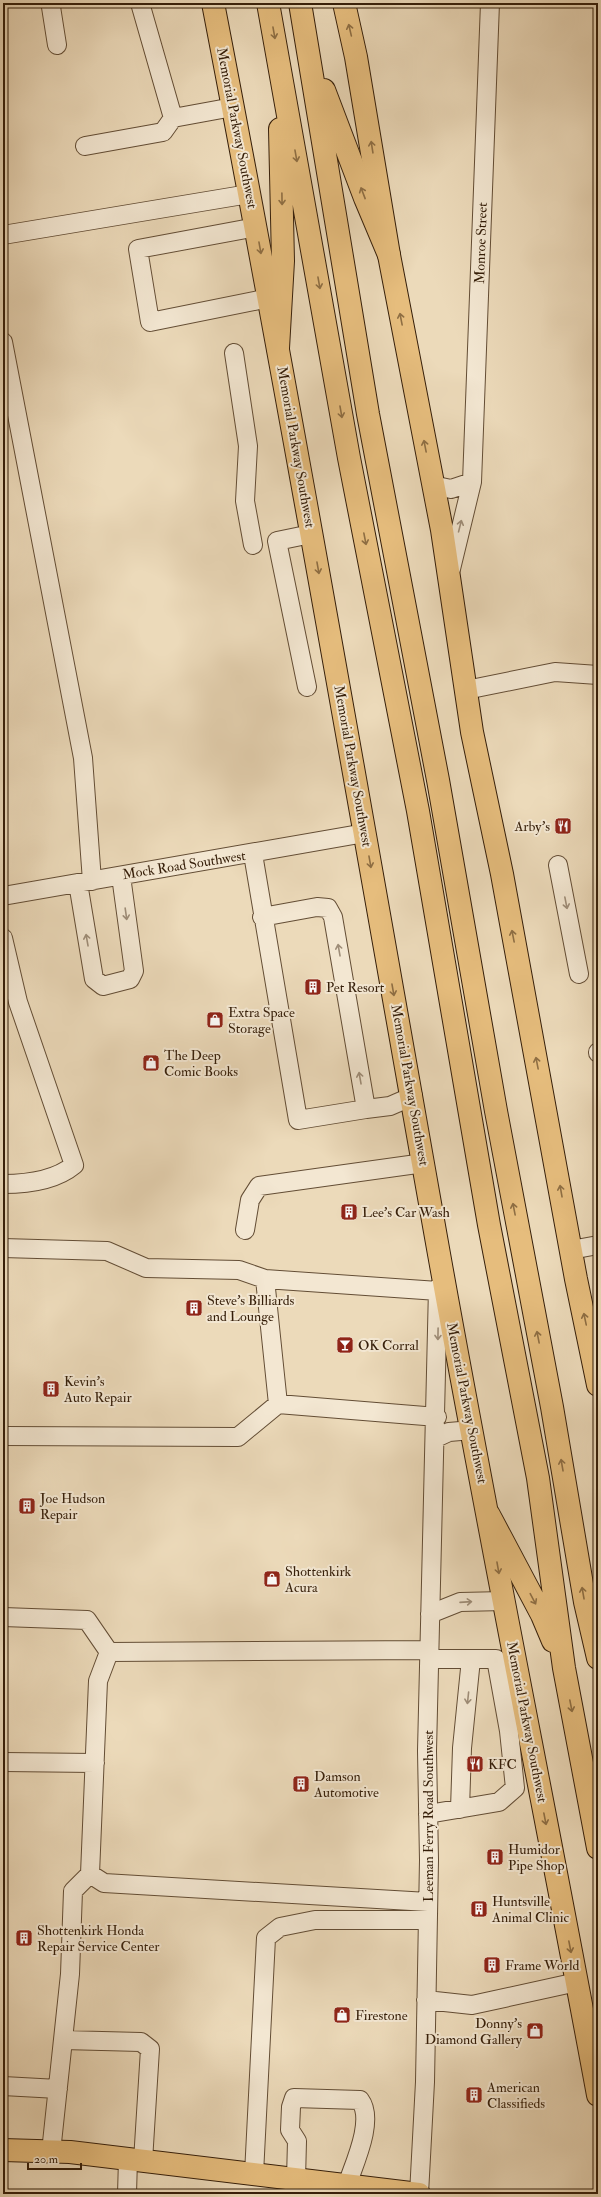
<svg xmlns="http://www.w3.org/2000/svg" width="601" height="2197" font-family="'IM FELL Double Pica',serif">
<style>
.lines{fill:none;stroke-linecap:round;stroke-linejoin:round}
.minor-casing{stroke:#634d35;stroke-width:20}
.major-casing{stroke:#351e09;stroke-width:24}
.highway-casing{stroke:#351e09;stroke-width:24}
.minor{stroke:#f3e7d2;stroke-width:18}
.major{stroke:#e6bd7d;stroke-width:22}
.highway{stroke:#e6bd7d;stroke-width:22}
.oneway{stroke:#8e6e43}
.oneway2{stroke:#9e8d78}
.labels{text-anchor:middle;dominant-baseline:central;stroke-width:4;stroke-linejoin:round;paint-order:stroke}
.street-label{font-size:14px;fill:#351e09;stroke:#f3e7d2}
.poi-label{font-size:14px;fill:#351e09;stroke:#f3e7d2;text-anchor:start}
</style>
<rect width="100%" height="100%" fill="#ecdaba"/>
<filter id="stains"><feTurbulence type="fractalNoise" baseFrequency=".005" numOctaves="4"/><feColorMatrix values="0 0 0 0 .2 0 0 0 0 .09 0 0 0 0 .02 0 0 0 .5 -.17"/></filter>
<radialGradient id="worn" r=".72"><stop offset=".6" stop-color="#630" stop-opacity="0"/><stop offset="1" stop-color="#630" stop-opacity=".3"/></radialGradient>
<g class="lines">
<g class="minor-casing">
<path id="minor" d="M 53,3 L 51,7 L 57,45
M 140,3 L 173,118
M 85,146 L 163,132 L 173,118 L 233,107
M 256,227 L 138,249 L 150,322 L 269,298
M 3,235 L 249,194
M 3,342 L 83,758 L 92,881
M 234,353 L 248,446 L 245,501 L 253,545
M 432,485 L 451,489 L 472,482
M 451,569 L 472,482 L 490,3
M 307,687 L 277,541 L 311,534
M 466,690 L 555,672 L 598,675
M 253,854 L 298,1120 L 366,1109
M 558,865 L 579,974
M 78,883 L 94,979 L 103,986 L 130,979 L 134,971 L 121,876
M 3,896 L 365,833
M 262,917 L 317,907 L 328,908 L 333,917 L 366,1109 L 390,1106 L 413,1096
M 3,938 L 18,1002 L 74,1165 C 56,1180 27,1184 3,1184
M 598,1052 L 598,1053
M 245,1230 L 250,1200 L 259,1186 L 424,1163
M 3,1248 L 107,1251 L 146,1268 L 239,1270 L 265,1279 L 438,1291
M 571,1250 L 598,1245
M 265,1279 L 278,1404 L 437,1417
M 3,1436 L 238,1437 L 278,1404
M 436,1438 L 449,1432 L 472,1430
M 430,1614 L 460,1602 L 504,1601
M 3,1617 L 87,1620 L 109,1652
M 3,1762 L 95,1763
M 460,1809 L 462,1748 L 471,1659
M 428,1814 L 499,1802 L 515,1788 L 509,1731 L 496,1659 L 429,1659
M 428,1902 L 104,1883 L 90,1874 L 98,1681 L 109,1652 L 429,1650
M 426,2000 L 472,2005 L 577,1982
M 63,2040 L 141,2042 L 150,2049 L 143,2161
M 3,2086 L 58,2089
M 51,2152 L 70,1974 L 73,1891 L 90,1874
M 254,2174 L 266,1938 L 280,1927 L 315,1920 L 428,1920
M 296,2179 L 297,2141 L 290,2130 L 291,2107 L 294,2098 L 360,2100 C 375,2120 354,2164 347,2185
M 127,2194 L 128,2159
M 419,2194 L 425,2082 L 429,1860 L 427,1751 L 438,1288"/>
</g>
<g class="major-casing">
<path id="major" d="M 213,3 C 293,419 365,837 439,1254 C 489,1535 546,1814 598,2095
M 344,3 L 356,57 L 389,255 L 442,530 L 472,732 L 502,874 L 576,1279 L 598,1385
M 3,2150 L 70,2152 L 419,2194"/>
</g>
<g class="highway-casing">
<path id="highway" d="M 268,3 L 349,458 L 418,811 L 489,1225 L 538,1478 L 564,1668 L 598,1848
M 300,3 L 368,414 L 438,780 L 496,1111 L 552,1407 L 585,1602 L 598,1658
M 324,90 L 365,198 L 389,255
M 278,348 L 283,261 L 280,129
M 489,1515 L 542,1615 L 553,1641"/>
</g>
<use href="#minor" class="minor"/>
<use href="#major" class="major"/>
<use href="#highway" class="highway"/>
</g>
<defs><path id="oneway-shaft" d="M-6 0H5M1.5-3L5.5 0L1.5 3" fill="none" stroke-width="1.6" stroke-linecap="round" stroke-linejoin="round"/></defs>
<g class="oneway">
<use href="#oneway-shaft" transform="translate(350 30) rotate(-103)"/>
<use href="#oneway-shaft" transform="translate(274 33) rotate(80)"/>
<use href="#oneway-shaft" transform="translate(372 147) rotate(-99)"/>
<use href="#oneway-shaft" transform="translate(296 156) rotate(80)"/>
<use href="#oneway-shaft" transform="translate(363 193) rotate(-111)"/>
<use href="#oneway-shaft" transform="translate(282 199) rotate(89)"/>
<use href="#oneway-shaft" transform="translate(260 248) rotate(80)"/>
<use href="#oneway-shaft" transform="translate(319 283) rotate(80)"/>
<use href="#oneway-shaft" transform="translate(401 319) rotate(-101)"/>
<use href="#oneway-shaft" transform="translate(341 412) rotate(80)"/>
<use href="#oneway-shaft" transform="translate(425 446) rotate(-101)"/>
<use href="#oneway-shaft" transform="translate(365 539) rotate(79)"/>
<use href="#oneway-shaft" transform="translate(318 568) rotate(80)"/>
<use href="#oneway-shaft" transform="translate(370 862) rotate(80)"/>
<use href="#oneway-shaft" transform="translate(513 936) rotate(-101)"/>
<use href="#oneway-shaft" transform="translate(393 990) rotate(80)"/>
<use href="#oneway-shaft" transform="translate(537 1063) rotate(-101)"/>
<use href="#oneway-shaft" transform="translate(561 1191) rotate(-100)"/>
<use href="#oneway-shaft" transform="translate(514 1209) rotate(-101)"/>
<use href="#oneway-shaft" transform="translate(585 1319) rotate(-102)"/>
<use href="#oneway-shaft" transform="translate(538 1337) rotate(-101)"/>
<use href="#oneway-shaft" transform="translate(562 1465) rotate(-100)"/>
<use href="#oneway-shaft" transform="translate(498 1568) rotate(80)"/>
<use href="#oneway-shaft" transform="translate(583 1593) rotate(-100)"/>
<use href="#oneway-shaft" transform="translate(533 1599) rotate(62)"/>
<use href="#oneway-shaft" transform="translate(571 1706) rotate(79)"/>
<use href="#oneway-shaft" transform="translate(545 1819) rotate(79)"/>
<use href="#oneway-shaft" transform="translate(570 1947) rotate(79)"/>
</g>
<g class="oneway2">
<use href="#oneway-shaft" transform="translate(460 526) rotate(-76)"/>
<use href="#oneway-shaft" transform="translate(566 903) rotate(79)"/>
<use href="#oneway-shaft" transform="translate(126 914) rotate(82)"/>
<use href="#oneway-shaft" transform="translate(87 940) rotate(-100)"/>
<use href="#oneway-shaft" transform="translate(339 950) rotate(-100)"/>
<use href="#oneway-shaft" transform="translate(360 1078) rotate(-100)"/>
<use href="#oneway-shaft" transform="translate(438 1334) rotate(91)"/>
<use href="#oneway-shaft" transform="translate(466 1602) rotate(-4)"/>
<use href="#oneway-shaft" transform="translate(468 1698) rotate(96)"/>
</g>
<defs>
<g id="restaurant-square" transform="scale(0.9)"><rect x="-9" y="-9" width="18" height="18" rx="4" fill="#8f2418" stroke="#f3e7d2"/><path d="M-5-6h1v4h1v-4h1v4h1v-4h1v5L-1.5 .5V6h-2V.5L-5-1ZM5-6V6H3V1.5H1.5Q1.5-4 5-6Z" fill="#fff"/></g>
<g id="building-square" transform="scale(0.9)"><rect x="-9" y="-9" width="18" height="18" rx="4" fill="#8f2418" stroke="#f3e7d2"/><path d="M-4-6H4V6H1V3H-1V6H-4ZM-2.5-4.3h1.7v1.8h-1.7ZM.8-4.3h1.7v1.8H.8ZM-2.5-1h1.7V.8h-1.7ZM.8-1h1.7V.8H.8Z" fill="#fff"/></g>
<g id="shop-square" transform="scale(0.9)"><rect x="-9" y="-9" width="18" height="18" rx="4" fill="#8f2418" stroke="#f3e7d2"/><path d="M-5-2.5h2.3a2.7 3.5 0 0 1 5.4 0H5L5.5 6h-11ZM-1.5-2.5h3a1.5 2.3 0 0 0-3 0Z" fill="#fff"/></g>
<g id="bar-square" transform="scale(0.9)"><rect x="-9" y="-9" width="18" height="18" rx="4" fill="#8f2418" stroke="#f3e7d2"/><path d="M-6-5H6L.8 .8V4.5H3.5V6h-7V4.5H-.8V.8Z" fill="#fff"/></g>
</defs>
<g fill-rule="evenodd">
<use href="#restaurant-square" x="563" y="826"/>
<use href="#building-square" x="313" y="987"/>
<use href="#shop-square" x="215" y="1020"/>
<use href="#shop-square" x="151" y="1063"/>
<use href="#building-square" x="349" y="1212"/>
<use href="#building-square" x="194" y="1308"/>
<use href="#bar-square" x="345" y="1345"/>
<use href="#building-square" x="51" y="1389"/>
<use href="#building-square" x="27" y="1506"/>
<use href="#shop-square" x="272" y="1579"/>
<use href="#restaurant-square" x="475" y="1764"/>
<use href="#building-square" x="301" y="1784"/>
<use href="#building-square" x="495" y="1857"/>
<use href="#building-square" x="479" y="1909"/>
<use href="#building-square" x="24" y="1938"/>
<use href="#building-square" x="492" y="1965"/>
<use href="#shop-square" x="342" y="2015"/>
<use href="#shop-square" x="535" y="2031"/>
<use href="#building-square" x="474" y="2095"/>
</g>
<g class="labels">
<g class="street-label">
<text transform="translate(237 128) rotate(79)">Memorial Parkway Southwest</text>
<text transform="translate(481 243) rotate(-88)">Monroe Street</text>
<text transform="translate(296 447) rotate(80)">Memorial Parkway Southwest</text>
<text transform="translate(353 766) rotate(80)">Memorial Parkway Southwest</text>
<text transform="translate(184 865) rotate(-9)">Mock Road Southwest</text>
<text transform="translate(410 1085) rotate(80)">Memorial Parkway Southwest</text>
<text transform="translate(467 1403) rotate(79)">Memorial Parkway Southwest</text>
<text transform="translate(527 1722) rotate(79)">Memorial Parkway Southwest</text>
<text transform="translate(428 1816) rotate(-90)">Leeman Ferry Road Southwest</text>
</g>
<g class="poi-label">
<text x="550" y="826" text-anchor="end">Arby's</text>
<text x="326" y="987">Pet Resort</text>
<text x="228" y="1012">Extra Space<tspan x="228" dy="16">Storage</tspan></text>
<text x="164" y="1055">The Deep<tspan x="164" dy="16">Comic Books</tspan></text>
<text x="362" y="1212">Lee's Car Wash</text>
<text x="207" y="1300">Steve's Billiards<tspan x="207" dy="16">and Lounge</tspan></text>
<text x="358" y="1345">OK Corral</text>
<text x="64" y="1381">Kevin's<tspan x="64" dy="16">Auto Repair</tspan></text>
<text x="40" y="1498">Joe Hudson<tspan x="40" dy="16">Repair</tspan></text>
<text x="285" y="1571">Shottenkirk<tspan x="285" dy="16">Acura</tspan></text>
<text x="488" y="1764">KFC</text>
<text x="314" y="1776">Damson<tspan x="314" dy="16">Automotive</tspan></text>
<text x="508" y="1849">Humidor<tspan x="508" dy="16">Pipe Shop</tspan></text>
<text x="492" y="1901">Huntsville<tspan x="492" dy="16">Animal Clinic</tspan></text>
<text x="37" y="1930">Shottenkirk Honda<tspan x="37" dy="16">Repair Service Center</tspan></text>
<text x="505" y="1965">Frame World</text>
<text x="355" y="2015">Firestone</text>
<text x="522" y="2023" text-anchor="end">Donny's<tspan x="522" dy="16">Diamond Gallery</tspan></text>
<text x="487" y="2087">American<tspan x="487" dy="16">Classifieds</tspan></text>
</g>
</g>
<rect width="601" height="2197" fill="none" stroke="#ecdaba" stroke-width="16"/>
<rect x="4" y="4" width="593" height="2189" fill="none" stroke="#351e09" stroke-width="2"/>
<rect x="8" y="8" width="585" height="2181" fill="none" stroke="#351e09"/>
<path d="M28 2163v6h53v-6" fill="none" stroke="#351e09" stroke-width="2"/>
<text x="34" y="2163" font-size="12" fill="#351e09" stroke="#f3e7d2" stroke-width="3" paint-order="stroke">20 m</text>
<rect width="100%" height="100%" filter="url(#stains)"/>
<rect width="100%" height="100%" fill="url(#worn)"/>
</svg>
